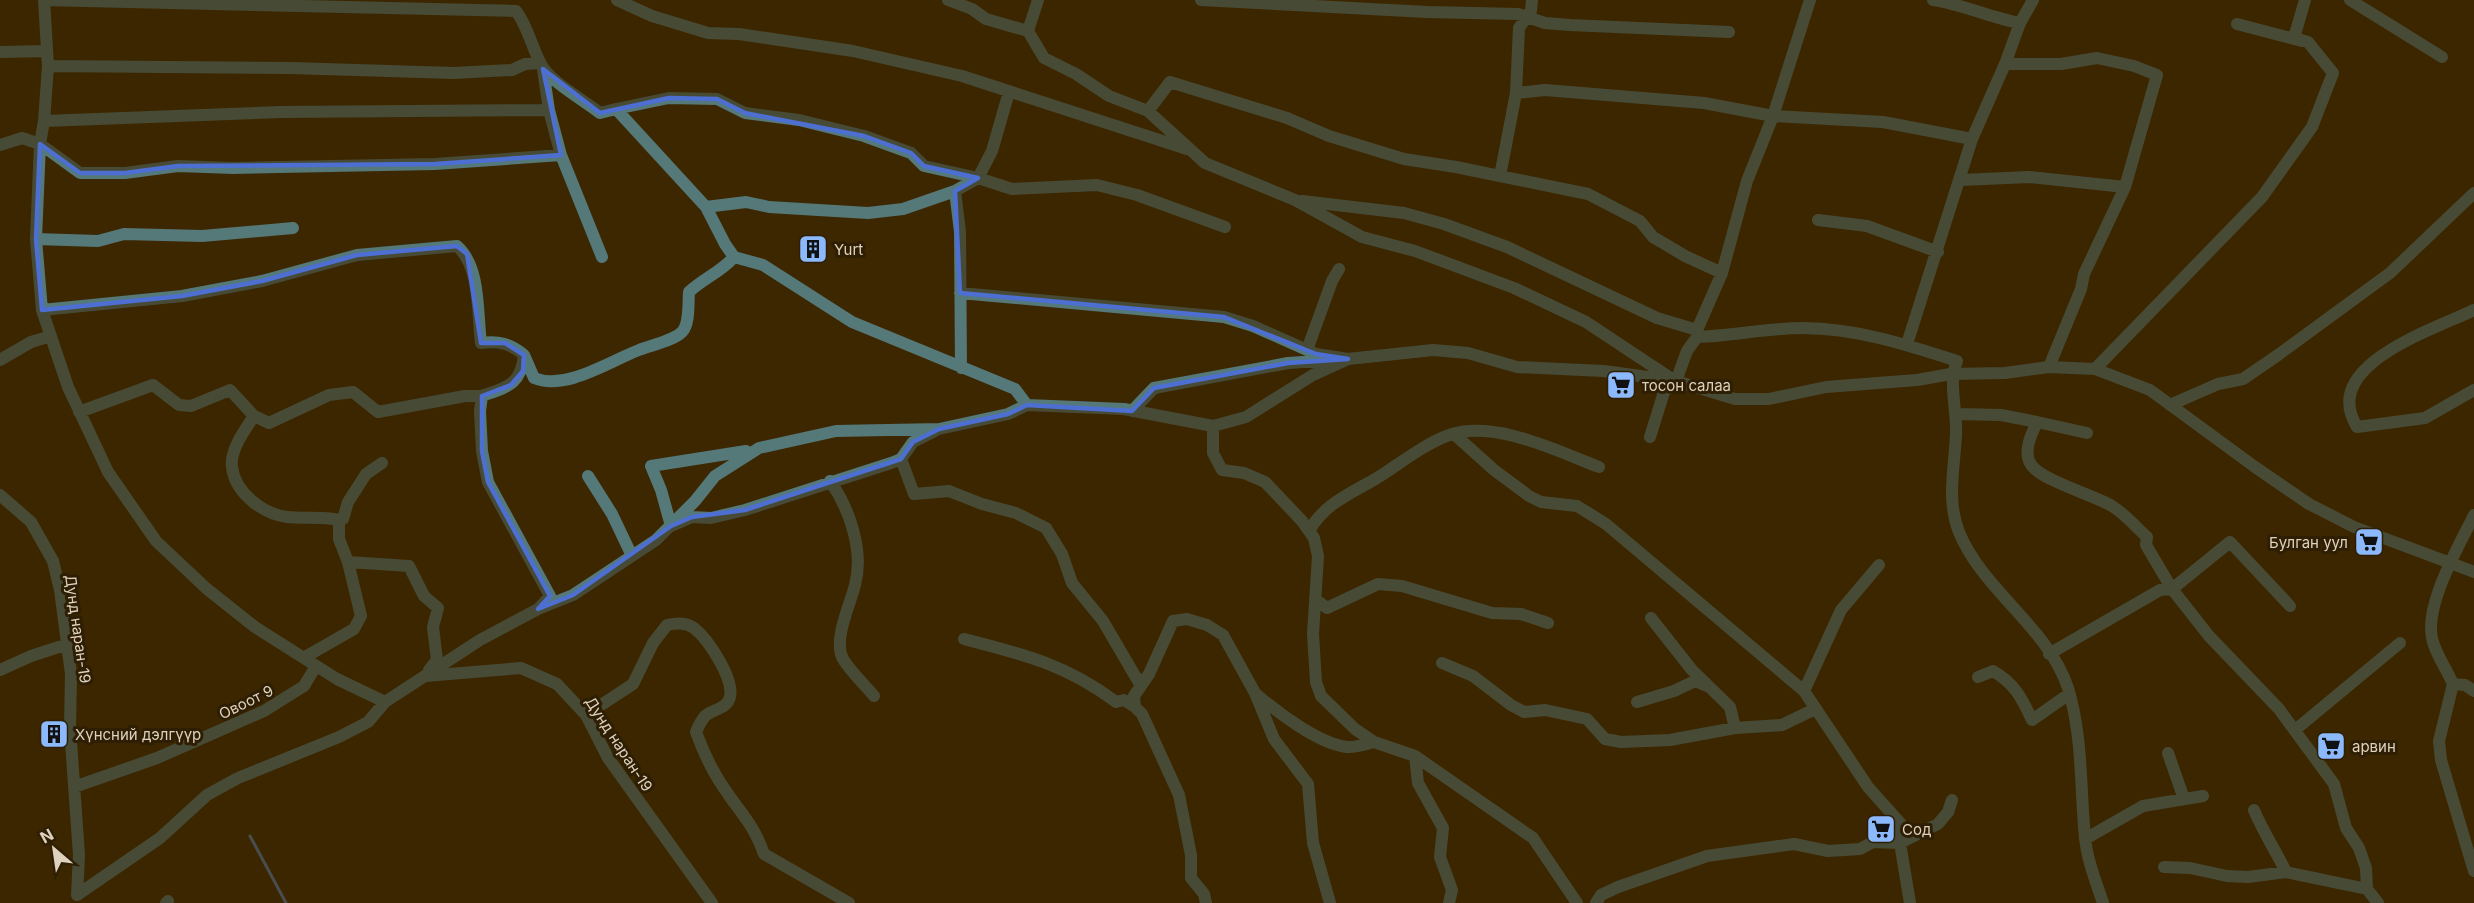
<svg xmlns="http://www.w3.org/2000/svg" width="2474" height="903" font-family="Inter,sans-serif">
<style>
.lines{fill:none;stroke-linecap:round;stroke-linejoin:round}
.stream{stroke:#5a7db0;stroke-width:3}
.minor{stroke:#557879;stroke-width:12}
.tertiary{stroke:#557879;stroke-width:12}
.marked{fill:none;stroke:#4d6fd2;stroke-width:4.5;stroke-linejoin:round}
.labels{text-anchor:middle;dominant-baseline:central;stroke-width:6;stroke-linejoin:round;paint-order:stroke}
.poi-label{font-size:15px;fill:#ded1be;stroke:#2e1e03;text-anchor:start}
.street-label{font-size:15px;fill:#ded1be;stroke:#2e1e03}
</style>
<rect width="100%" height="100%" fill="#3c2700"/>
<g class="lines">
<path class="stream" d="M 250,836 L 286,903"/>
<path class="minor" d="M 617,0 L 652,16 L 708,33 L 739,34 L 853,51 L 962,76 L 1187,149
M 948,0 L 972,9 L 986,19 L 1028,31 L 1044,58 L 1076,74 L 1109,96 L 1148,111 L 1205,163 L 1295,200 L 1362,237 L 1415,251 L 1514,288 L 1586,322 L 1672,379
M 1201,0 L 1427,12 L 1518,14 L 1545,23 L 1570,25 L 1729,32
M 1933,0 C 1963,4 1990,18 2020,23
M 2350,0 L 2442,57
M 2237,24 L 2302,41
M 1028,31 L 1038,0
M 0,52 L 47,51
M 2005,64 L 2061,64 L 2097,58 L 2134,66 L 2157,75 L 2125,187 L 2084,274 L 2081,289 L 2049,367
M 48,66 L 290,68 L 454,73 L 512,70 L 525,64 L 540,63
M 543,69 L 549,110 L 561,155 L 602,257
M 1516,93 L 1519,28 L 1531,11 L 1532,0
M 616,109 L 669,98 L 717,99 L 745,113 L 799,120 L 864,136 L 911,153 L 924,166 L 978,178 L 1012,189 L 1097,185 L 1137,195 L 1225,227
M 1148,111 L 1170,82 L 1287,118 L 1329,136 L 1404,159 L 1456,167 L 1588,194 L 1640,221 L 1653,237 L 1685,256 L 1722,273
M 44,121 L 280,112 L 549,110
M 0,145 L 22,138 L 40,144 L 80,173 L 125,173 L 178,166 L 233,168 L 435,164 L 561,155
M 1500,176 L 1516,93 L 1545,90 L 1704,103 L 1773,116 L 1883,122 L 1972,139
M 1961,180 L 2029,177 L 2125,187
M 955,191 L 960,232 L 961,368
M 1302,201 L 1404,213 L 1444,224 L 1507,247 L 1657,318 L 1697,330
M 706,207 L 746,202 L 769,207 L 868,213 L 903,209 L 955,191 L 978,178 L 992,151 L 1009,92
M 1818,220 L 1867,226 L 1938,252
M 36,239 L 98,241 L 124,234 L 202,236 L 293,228
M 960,293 L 1224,317 L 1253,326 L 1316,354 L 1348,359 L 1288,363 L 1154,388 L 1132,411
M 42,310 L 182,296 L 262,281 L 357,255 L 457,246 C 481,267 477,313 481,343 C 499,341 510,343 524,355 C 521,385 507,387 482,396 L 480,411 L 482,451 L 488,482 L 550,596 L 539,608
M 2474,310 C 2433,330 2319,365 2357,427 L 2425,418 L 2474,390
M 1697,337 C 1732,336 1768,328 1803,328 C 1855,328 1908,345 1957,361 C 1948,383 1957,409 1956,433 C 1955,465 1946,500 1959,532 C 1983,591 2048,627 2068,688 C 2083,737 2080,788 2085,837 C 2087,860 2096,882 2103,903
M 1907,344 L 1972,139 L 2005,64 L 2020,23 L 2033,0
M 1307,350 L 1332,281 L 1339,269
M 525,357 L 534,378 C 566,391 610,361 639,350 C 651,345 673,341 682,332 C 690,324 688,303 689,292 C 704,278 721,272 734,257
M 0,360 L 31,342 L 51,336
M 2095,369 L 2262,197 L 2312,127 L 2333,73 L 2308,42 L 2294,38 L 2305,0
M 1027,405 L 1015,389 L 852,322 L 763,265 L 734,257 L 725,244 L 706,207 L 616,109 L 600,113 C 585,101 551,82 542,66 C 531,47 529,28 516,11 L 44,0 L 48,66 L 44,121 L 40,144 L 36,239 L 42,310 L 68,387 L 108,472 L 156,541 L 207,589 L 255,627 L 337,679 L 385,702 L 480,640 L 538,609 L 573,595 L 656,540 L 695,501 L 715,476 L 759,448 L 836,431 L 939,429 L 1008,414 L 1027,405 L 1124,409 L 1213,426 L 1246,417 L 1313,375 L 1348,359 L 1433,350 L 1468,353 L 1517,367 L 1604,371 L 1676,381 L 1735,399 L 1769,399 L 1826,387 L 1917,380 L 1951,374 L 2005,373 L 2049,367 L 2095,369 L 2150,390 L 2255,467 L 2309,504 L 2354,527 L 2474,572
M 2170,405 L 2218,384 L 2243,379 L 2278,355 L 2390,273 L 2474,193
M 79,412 L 153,385 L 179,405 L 191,406 L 230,390 L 254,416 L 269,423 L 329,395 L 353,392 L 378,412 L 465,396 L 482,396
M 1957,414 L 2001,415 L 2037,422 C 2031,435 2022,453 2032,466 C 2044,481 2093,495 2112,506 C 2125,514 2136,527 2147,537 L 2146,545 L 2172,589 L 2160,590 L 2049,654
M 254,416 C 245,430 230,449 232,467 C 235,493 263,514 287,517 C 304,519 322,516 339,520 L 339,539 L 348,562 L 361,616 L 354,629 L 305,657
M 2037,422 L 2087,433
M 1213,426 L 1213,453 L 1222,470 L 1244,473 L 1265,482 L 1302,521 L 1314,538 L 1318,556 L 1313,634 L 1316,682 L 1321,696 L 1355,729 L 1374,742 L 1415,756 L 1533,838 L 1577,903
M 1454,434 L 1494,470 L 1529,496 L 1541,502 L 1577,506 L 1606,524 L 1804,691 L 1868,787 L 1901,824 L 1900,843 L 1910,903
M 1650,437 L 1664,392 L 1676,381 L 1687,351 L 1697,337 L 1697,330 L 1722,273 L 1747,181 L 1773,116 L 1810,0
M 746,451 L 651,466 L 661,490 L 671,526 L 692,517 L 711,518 L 745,510 L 891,463 L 901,459 L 913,442 L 935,431
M 901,459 L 914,494 L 949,491 L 982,504 L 1016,513 L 1046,528 L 1062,554 L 1072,583 L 1103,621 L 1141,686
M 588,476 L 612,514 L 632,556
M 830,481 C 850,509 864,552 855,585 C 850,605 834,638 842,657 C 847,668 866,686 874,696
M 0,495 L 31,522 L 53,561 L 60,590 L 71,674 L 70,728 L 79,855 L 77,895 L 160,838 L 207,795 L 238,778 L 339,737 L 368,722 L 385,702
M 2474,515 C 2459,546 2422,608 2433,642 C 2437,656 2447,670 2453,684 L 2439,741 L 2441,760 L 2474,871
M 339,520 L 343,519 L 348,502 L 366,474 L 382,463
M 1309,531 C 1325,503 1350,494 1377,478 C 1401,463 1425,443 1452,434 C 1498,421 1557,451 1599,467
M 348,562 L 409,566 L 424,596 L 438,608 L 433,627 L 437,660 L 429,670
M 1315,599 L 1327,608 L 1378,584 L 1402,586 L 1492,613 L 1521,614 L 1548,623
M 2290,606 L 2230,542 L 2172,589 L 2209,636 L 2279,709 L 2334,784 L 2346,828 L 2359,848 L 2366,868 L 2367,889 L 2378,903
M 1651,618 L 1692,670 L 1730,707 L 1735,728
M 964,639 C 1023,654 1067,665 1116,702 L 1124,700 L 1135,707
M 1442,663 L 1473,676 L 1511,705 L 1524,712 L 1545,710 L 1587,719 L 1605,739 L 1621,742 L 1670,740 L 1735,728 L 1782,725 L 1815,709
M 0,670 L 31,656 L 65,645
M 1978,677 L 1993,671 C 2014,683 2022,698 2032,720 L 2069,694
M 2453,684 L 2465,685 L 2474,691
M 1804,691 L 1841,610 L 1879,565
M 1256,694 C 1277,712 1319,744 1347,747 C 1355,748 1366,744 1374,742
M 1637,702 L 1674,691 L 1695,681 L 1707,686
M 586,715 L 633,684 L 653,643 L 667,625 C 676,623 685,622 694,628 C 708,639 734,678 730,697 C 727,709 713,709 705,716 C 701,721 698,727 696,732 C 704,754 714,775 728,794 C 744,817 754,826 764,854 L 849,903
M 2295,730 L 2400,643
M 2168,753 L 2184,799
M 1415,756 L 1418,783 L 1443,828 L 1440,857 L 1452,890 L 1449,903
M 74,787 L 157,758 L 264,711 L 304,686 L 316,666
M 2254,810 C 2263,832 2276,851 2286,872
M 2085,839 L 2143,806 L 2203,796
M 2164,867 L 2190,868 L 2227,876 L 2248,877 L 2286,872 L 2367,889
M 166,903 L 168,901
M 1206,903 L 1204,894 L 1191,878 L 1191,855 L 1179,795 L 1142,714 L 1135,707 L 1134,696 L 1149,674 L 1173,621 L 1187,619 L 1207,625 L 1223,635 L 1255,693 L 1274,739 L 1308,784 L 1313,843 L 1330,903
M 1596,903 L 1601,895 L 1618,887 L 1707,856 L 1794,844 L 1828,851 L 1860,849 L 1873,842 L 1900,843 L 1938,824 L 1948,812 L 1952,800"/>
<path class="tertiary" d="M 425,676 L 521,668 L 557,684 L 586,715 L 608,758 L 712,903"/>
</g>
<path d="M0 0H2474V903H0ZM 543,69 L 600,113 L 669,98 L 717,99 L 745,113 L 864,136 L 911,153 L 924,166 L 978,178 L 955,191 L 960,293 L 1224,317 L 1316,354 L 1348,359 L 1288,363 L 1154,388 L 1132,411 L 1027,405 L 1008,414 L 939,429 L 913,442 L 901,459 L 745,510 L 692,517 L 671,526 L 573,595 L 538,609 L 550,596 L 488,482 L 482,451 L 482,396 L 511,385 L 523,371 L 524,355 L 505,343 L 481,343 L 467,254 L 457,246 L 357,255 L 262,281 L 182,296 L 42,310 L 36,239 L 40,144 L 80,173 L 125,173 L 178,166 L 435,164 L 561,155 Z" fill="#3c2700" fill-opacity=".55" fill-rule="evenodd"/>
<path class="marked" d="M 543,69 L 600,113 L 669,98 L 717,99 L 745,113 L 864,136 L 911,153 L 924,166 L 978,178 L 955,191 L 960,293 L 1224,317 L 1316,354 L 1348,359 L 1288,363 L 1154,388 L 1132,411 L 1027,405 L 1008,414 L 939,429 L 913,442 L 901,459 L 745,510 L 692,517 L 671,526 L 573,595 L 538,609 L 550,596 L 488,482 L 482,451 L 482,396 L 511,385 L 523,371 L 524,355 L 505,343 L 481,343 L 467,254 L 457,246 L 357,255 L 262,281 L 182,296 L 42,310 L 36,239 L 40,144 L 80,173 L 125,173 L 178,166 L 435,164 L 561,155 Z"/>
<defs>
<g id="building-square" transform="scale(1.5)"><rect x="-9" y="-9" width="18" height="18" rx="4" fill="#8cb9fc" stroke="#2e1e03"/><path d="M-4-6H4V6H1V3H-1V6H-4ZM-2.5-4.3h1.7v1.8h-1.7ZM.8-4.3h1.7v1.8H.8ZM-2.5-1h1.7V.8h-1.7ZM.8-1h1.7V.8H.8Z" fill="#111"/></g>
<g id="supermarket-square" transform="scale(1.5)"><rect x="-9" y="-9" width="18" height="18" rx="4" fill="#8cb9fc" stroke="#2e1e03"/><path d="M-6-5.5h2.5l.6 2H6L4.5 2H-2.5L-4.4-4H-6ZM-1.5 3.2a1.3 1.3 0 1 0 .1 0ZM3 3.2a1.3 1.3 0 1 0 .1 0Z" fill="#111"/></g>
</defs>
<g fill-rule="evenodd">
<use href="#building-square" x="813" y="249"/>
<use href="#supermarket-square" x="1621" y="385"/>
<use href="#supermarket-square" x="2369" y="542"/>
<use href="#building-square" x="54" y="734"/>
<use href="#supermarket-square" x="2331" y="746"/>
<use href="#supermarket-square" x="1881" y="829"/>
</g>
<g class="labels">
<g class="poi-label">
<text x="834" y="249">Yurt</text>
<text x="1642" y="385">тосон салаа</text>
<text x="2348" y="542" text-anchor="end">Булган уул</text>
<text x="75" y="734">Хүнсний дэлгүүр</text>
<text x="2352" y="746">арвин</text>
<text x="1902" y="829">Сод</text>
</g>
<g class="street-label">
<text transform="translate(78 629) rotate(82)">Дунд наран-19</text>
<text transform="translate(246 702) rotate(-26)">Овоот 9</text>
<text transform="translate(619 744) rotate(57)">Дунд наран-19</text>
</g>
</g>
<g transform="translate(54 849) rotate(331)" stroke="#2e1e03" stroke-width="4.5" paint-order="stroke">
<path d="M0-4.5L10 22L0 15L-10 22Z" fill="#ded1be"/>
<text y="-9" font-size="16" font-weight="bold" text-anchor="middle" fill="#ded1be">N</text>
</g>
</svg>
